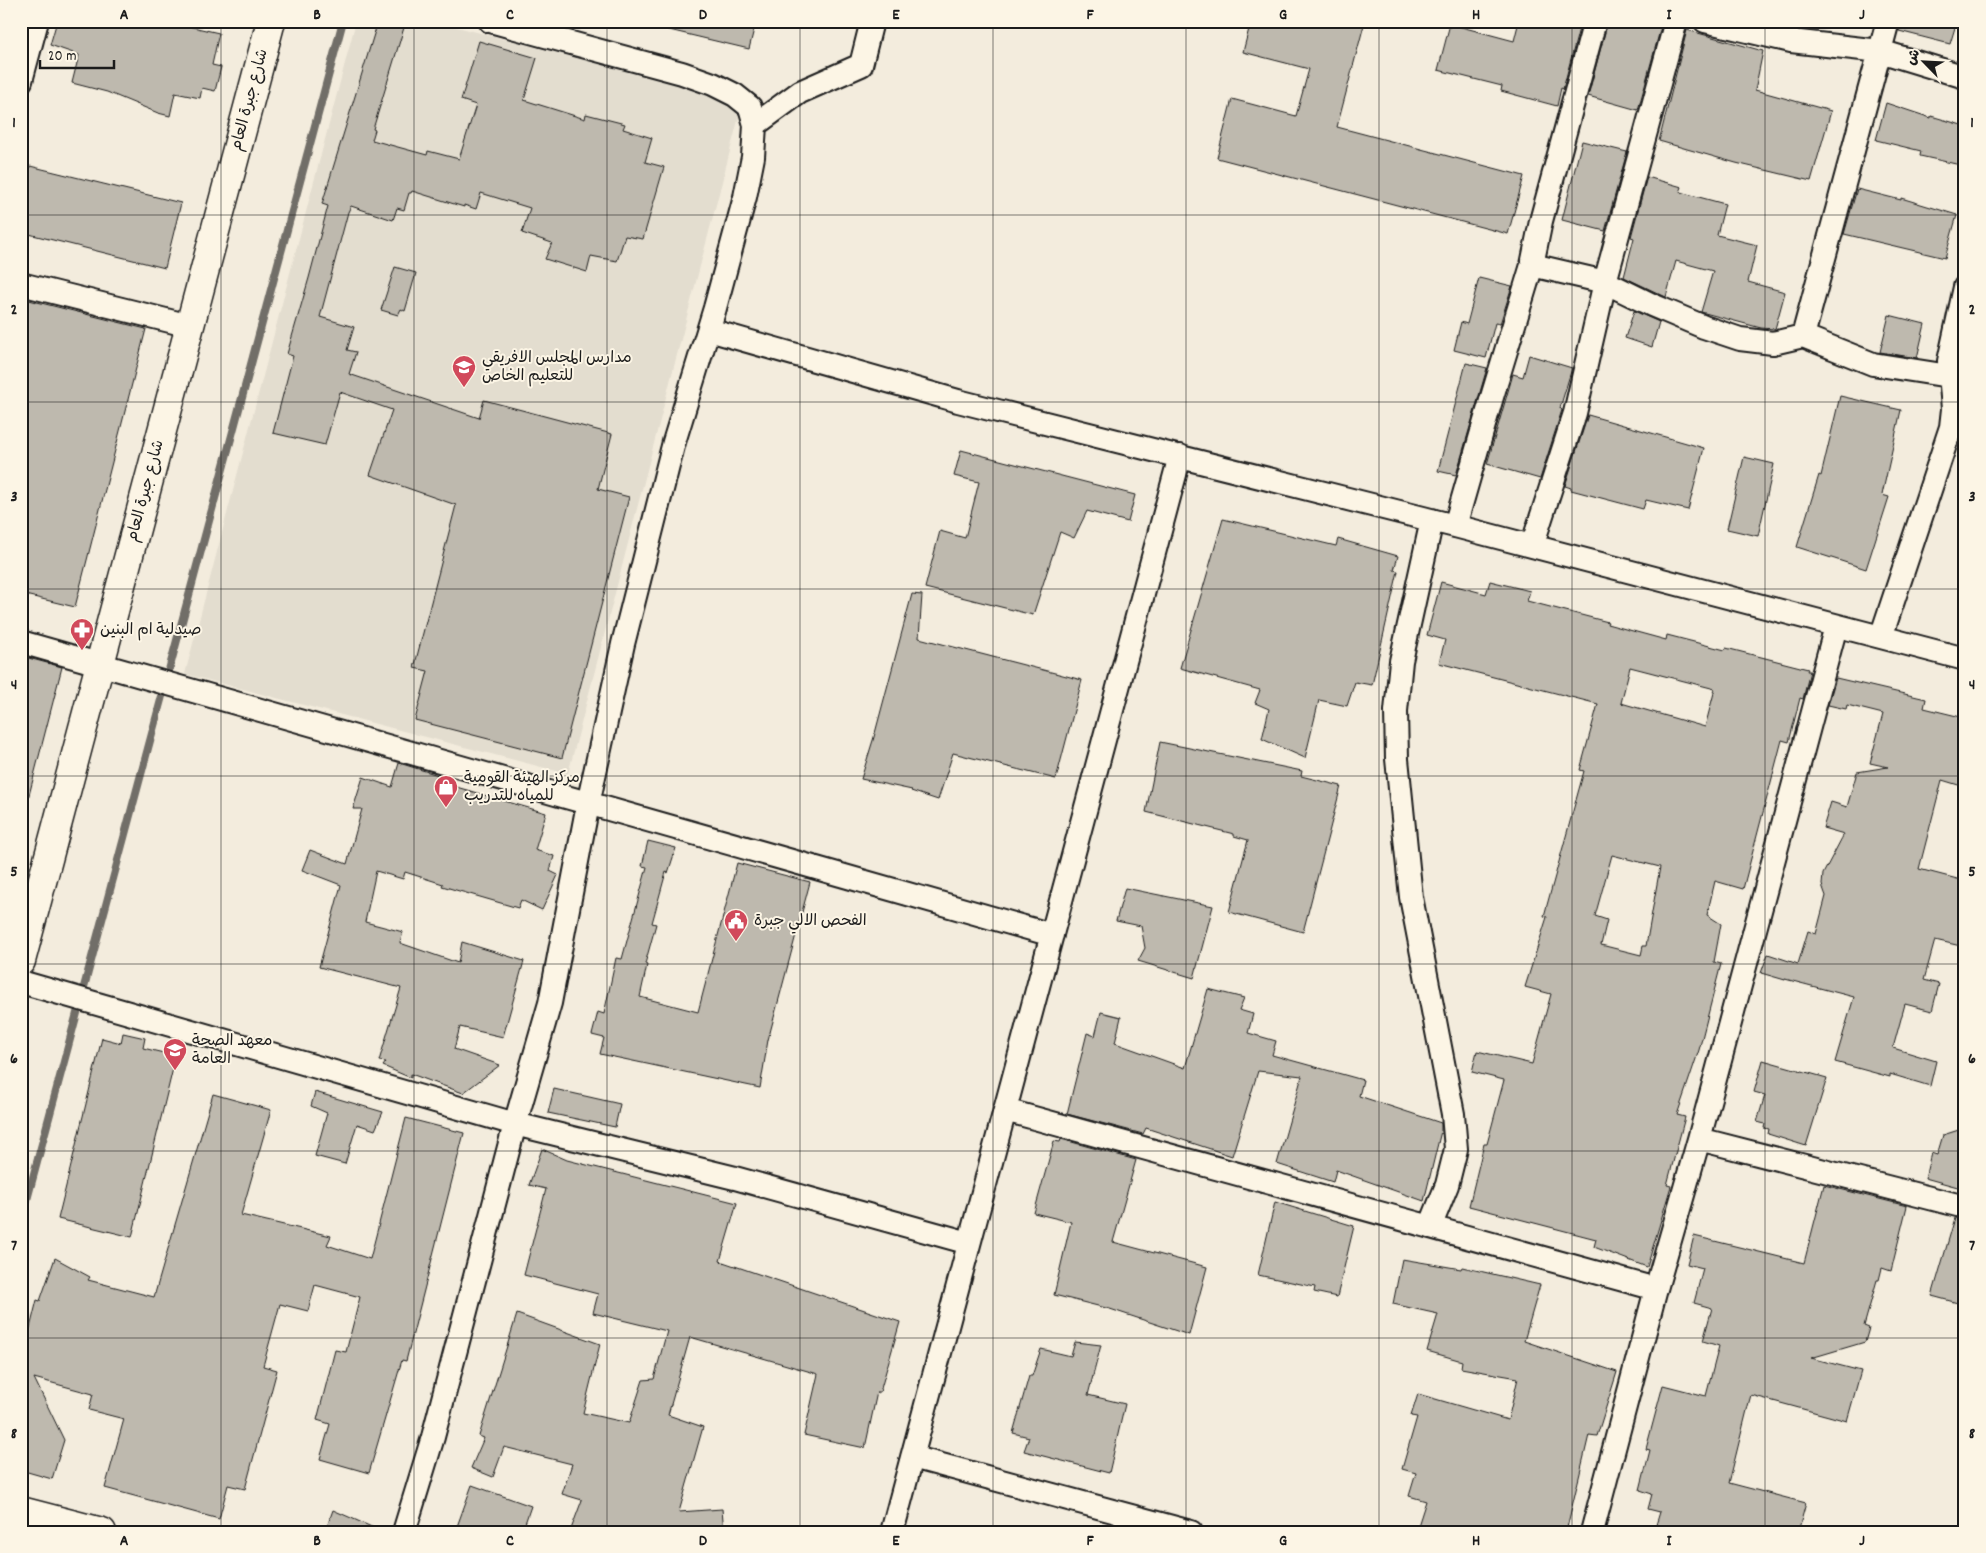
<svg xmlns="http://www.w3.org/2000/svg" width="1986" height="1553" font-family="Dekko,'Playpen Sans Arabic',sans-serif">
<style>
.built{fill:#e3ddcf}
.lines{fill:none;stroke-linecap:round;stroke-linejoin:round}
.stream{stroke:#716e68;stroke-width:8}
.building{fill:#beb9ae;stroke:#1c1c1c;fill-rule:evenodd}
.street-casing{stroke:#1c1c1c;stroke-width:26}
.secondary-casing{stroke:#1c1c1c;stroke-width:31}
.street{stroke:#fcf5e5;stroke-width:22}
.secondary{stroke:#fcf5e5;stroke-width:28}
.grid{fill:none;stroke:#1c1c1c;stroke-width:1;stroke-opacity:0.55}
.labels{text-anchor:middle;dominant-baseline:central;stroke-width:4;stroke-linejoin:round;paint-order:stroke}
.street-label{font-size:16px;fill:#1c1c1c;stroke:#fcf5e5}
.poi-label{font-size:16px;fill:#1c1c1c;stroke:#fcf5e5;text-anchor:start}
.neatline{fill:none;stroke:#1c1c1c;stroke-width:2}
.grid-label{font-size:16px;text-anchor:middle;font-weight:bold;fill:#1c1c1c}
</style>
<rect width="100%" height="100%" fill="#f3ecdd"/>
<filter id="ink" filterUnits="userSpaceOnUse"><feTurbulence type="fractalNoise" baseFrequency=".02" numOctaves="2"/><feDisplacementMap in="SourceGraphic" scale="10" xChannelSelector="R" yChannelSelector="G"/><feConvolveMatrix kernelMatrix="1 2 1 2 8 2 1 2 1" color-interpolation-filters="sRGB"/></filter>
<g filter="url(#ink)">
<path class="built" d="M 356,21 L 434,21 L 743,101 L 568,774 L 185,674 Z"/>
<g class="lines">
<path class="stream" d="M 21,1222 L 343,21"/>
</g>
<path class="building" d="M 57,21 L 189,21 L 188,26 L 219,33 L 212,65 L 221,67 L 215,91 L 202,88 L 200,98 L 175,93 L 170,116 L 158,113 L 107,92 L 72,83 L 79,55 L 50,45 Z
M 378,21 L 406,21 L 373,129 L 375,130 L 372,140 L 427,155 L 428,151 L 459,159 L 476,105 L 461,100 L 479,41 L 537,58 L 524,100 L 585,119 L 586,114 L 625,124 L 623,129 L 652,138 L 645,162 L 664,167 L 643,239 L 625,236 L 617,261 L 591,256 L 587,272 L 545,259 L 552,243 L 522,233 L 530,208 L 481,193 L 476,209 L 464,205 L 464,207 L 412,191 L 411,193 L 409,193 L 404,210 L 397,208 L 393,220 L 351,206 L 348,212 L 320,317 L 354,327 L 347,350 L 356,352 L 349,374 L 479,418 L 484,400 L 612,434 L 598,489 L 629,497 L 562,758 L 415,720 L 428,671 L 414,668 L 456,505 L 370,475 L 392,410 L 340,392 L 325,445 L 273,433 L 293,356 L 287,354 L 309,278 L 328,206 L 322,204 Z
M 666,21 L 756,21 L 749,49 L 665,29 Z
M 1251,21 L 1365,21 L 1337,127 L 1524,176 L 1508,234 L 1217,158 L 1232,99 L 1296,116 L 1309,69 L 1243,52 Z
M 1519,21 L 1581,21 L 1563,89 L 1561,88 L 1557,106 L 1501,91 L 1502,86 L 1438,70 L 1450,24 L 1514,41 Z
M 1608,21 L 1655,21 L 1662,23 L 1638,110 L 1588,96 Z
M 1901,21 L 1957,21 L 1950,44 L 1899,31 Z
M 1687,30 L 1763,51 L 1755,90 L 1831,111 L 1811,181 L 1736,163 L 1659,141 Z
M 1886,103 L 1931,118 L 1931,116 L 1965,126 L 1965,166 L 1920,156 L 1921,151 L 1876,140 Z
M 1582,141 L 1627,152 L 1605,231 L 1562,220 Z
M 30,166 L 181,203 L 165,268 L 21,232 L 21,202 Z
M 1647,177 L 1682,187 L 1680,192 L 1725,204 L 1717,235 L 1757,245 L 1748,282 L 1785,292 L 1775,329 L 1761,328 L 1701,312 L 1713,271 L 1676,261 L 1666,297 L 1624,277 L 1634,238 L 1631,237 Z
M 1857,189 L 1901,200 L 1901,198 L 1957,215 L 1945,258 L 1844,234 Z
M 395,267 L 416,273 L 405,311 L 401,309 L 398,315 L 381,310 Z
M 1479,278 L 1512,286 L 1500,324 L 1495,323 L 1486,358 L 1454,350 L 1461,322 L 1467,324 Z
M 21,298 L 146,329 L 75,607 L 21,594 Z
M 1634,311 L 1659,322 L 1652,347 L 1625,338 Z
M 1889,315 L 1925,324 L 1917,358 L 1880,352 Z
M 1529,355 L 1572,368 L 1560,408 L 1562,410 L 1540,479 L 1487,464 L 1513,374 L 1523,377 Z
M 1466,363 L 1487,368 L 1456,475 L 1438,471 Z
M 1840,396 L 1901,410 L 1882,495 L 1889,497 L 1866,569 L 1797,547 L 1819,475 L 1821,476 Z
M 1588,415 L 1704,448 L 1688,510 L 1646,500 L 1643,509 L 1571,490 L 1571,488 L 1565,486 Z
M 961,450 L 1135,495 L 1128,522 L 1087,511 L 1074,538 L 1060,532 L 1033,615 L 925,588 L 940,531 L 965,538 L 979,482 L 954,476 Z
M 1744,457 L 1774,464 L 1758,536 L 1727,529 Z
M 1223,519 L 1336,546 L 1338,539 L 1398,556 L 1394,570 L 1398,571 L 1372,685 L 1355,682 L 1347,706 L 1319,700 L 1305,758 L 1262,739 L 1269,709 L 1255,703 L 1260,690 L 1180,668 Z
M 1490,581 L 1530,591 L 1527,601 L 1608,622 L 1607,624 L 1666,640 L 1667,635 L 1725,650 L 1726,648 L 1808,669 L 1807,671 L 1810,671 L 1803,699 L 1800,698 L 1789,742 L 1782,740 L 1743,889 L 1715,881 L 1707,915 L 1721,924 L 1714,962 L 1721,964 L 1699,1050 L 1677,1115 L 1685,1117 L 1667,1185 L 1671,1186 L 1647,1267 L 1594,1247 L 1596,1239 L 1469,1206 L 1484,1144 L 1487,1144 L 1504,1080 L 1472,1072 L 1477,1051 L 1532,1064 L 1551,994 L 1525,987 L 1547,917 L 1544,916 L 1584,771 L 1580,770 L 1598,704 L 1439,663 L 1445,640 L 1427,635 L 1441,582 L 1486,594 ZM 1630,667 L 1715,689 L 1705,727 L 1621,703 ZM 1612,855 L 1660,867 L 1646,946 L 1643,946 L 1641,955 L 1601,945 L 1607,920 L 1595,916 Z
M 912,594 L 922,595 L 919,638 L 1082,680 L 1056,779 L 953,753 L 938,800 L 911,791 L 912,790 L 861,779 L 874,737 Z
M 21,656 L 62,667 L 28,799 L 21,798 Z
M 1836,678 L 1926,699 L 1924,708 L 1965,718 L 1965,787 L 1942,780 L 1919,869 L 1965,881 L 1965,947 L 1935,940 L 1924,980 L 1939,984 L 1932,1011 L 1905,1004 L 1893,1048 L 1936,1061 L 1930,1086 L 1890,1074 L 1890,1077 L 1835,1062 L 1854,997 L 1785,979 L 1785,980 L 1761,973 L 1768,954 L 1798,964 L 1808,931 L 1816,934 L 1826,896 L 1822,885 L 1823,874 L 1844,834 L 1823,828 L 1831,802 L 1847,807 L 1857,772 L 1888,767 L 1870,763 L 1883,714 L 1847,705 L 1846,709 L 1828,705 Z
M 1160,742 L 1302,771 L 1301,776 L 1341,786 L 1303,932 L 1229,912 L 1248,840 L 1234,836 L 1234,834 L 1146,812 Z
M 399,763 L 448,778 L 446,784 L 546,813 L 535,850 L 554,856 L 550,871 L 558,875 L 542,910 L 521,900 L 518,908 L 442,886 L 443,884 L 405,872 L 403,879 L 376,871 L 365,922 L 403,932 L 400,943 L 458,963 L 462,942 L 524,961 L 503,1037 L 460,1027 L 454,1049 L 500,1065 L 463,1093 L 411,1074 L 411,1078 L 383,1066 L 386,1062 L 379,1061 L 401,988 L 319,967 L 341,885 L 302,870 L 310,850 L 347,864 L 362,809 L 353,809 L 363,777 L 392,787 Z
M 648,841 L 676,848 L 668,873 L 666,872 L 652,923 L 656,924 L 645,964 L 647,965 L 640,997 L 698,1012 L 737,863 L 810,882 L 768,1040 L 760,1088 L 600,1054 L 604,1038 L 592,1035 L 598,1012 L 604,1014 L 616,958 L 622,959 L 647,867 L 642,866 Z
M 1125,888 L 1213,906 L 1194,978 L 1138,961 L 1145,948 L 1141,926 L 1116,921 Z
M 1208,989 L 1244,998 L 1239,1010 L 1253,1014 L 1248,1033 L 1276,1041 L 1272,1055 L 1363,1080 L 1359,1096 L 1441,1123 L 1441,1131 L 1424,1201 L 1336,1170 L 1333,1182 L 1277,1164 L 1302,1076 L 1258,1071 L 1232,1156 L 1146,1128 L 1143,1134 L 1067,1114 L 1087,1033 L 1095,1036 L 1101,1012 L 1121,1017 L 1115,1043 L 1185,1068 Z
M 123,1033 L 145,1038 L 143,1048 L 176,1056 L 132,1237 L 58,1219 L 102,1038 L 121,1043 Z
M 1763,1060 L 1827,1078 L 1806,1146 L 1768,1134 L 1769,1129 L 1764,1128 L 1765,1124 L 1757,1122 L 1765,1095 L 1754,1092 Z
M 554,1089 L 620,1104 L 615,1127 L 548,1113 Z
M 315,1092 L 383,1112 L 375,1130 L 357,1124 L 345,1164 L 315,1156 L 327,1113 L 311,1106 Z
M 213,1094 L 271,1110 L 241,1215 L 331,1236 L 327,1245 L 370,1259 L 406,1118 L 464,1133 L 406,1361 L 402,1360 L 369,1473 L 320,1459 L 330,1424 L 317,1420 L 335,1350 L 346,1352 L 360,1297 L 315,1285 L 308,1311 L 280,1304 L 263,1366 L 277,1370 L 245,1489 L 228,1485 L 219,1519 L 105,1488 L 124,1419 L 89,1410 L 93,1394 L 34,1378 L 64,1440 L 52,1479 L 24,1471 L 23,1460 L 21,1457 L 21,1352 L 23,1356 L 37,1300 L 40,1301 L 55,1258 L 90,1277 L 88,1280 L 154,1297 Z
M 1965,1128 L 1965,1189 L 1925,1178 L 1931,1153 L 1937,1155 L 1943,1135 Z
M 1061,1139 L 1136,1160 L 1113,1242 L 1207,1267 L 1189,1335 L 1110,1309 L 1054,1295 L 1071,1222 L 1034,1213 L 1054,1141 L 1060,1142 Z
M 542,1149 L 567,1160 L 737,1203 L 720,1261 L 900,1322 L 880,1392 L 877,1392 L 865,1448 L 804,1435 L 818,1374 L 690,1337 L 668,1415 L 703,1427 L 679,1512 L 722,1509 L 724,1532 L 570,1532 L 582,1500 L 562,1494 L 572,1464 L 504,1447 L 493,1477 L 471,1468 L 484,1438 L 479,1436 L 517,1314 L 600,1344 L 583,1413 L 629,1423 L 643,1380 L 654,1379 L 667,1331 L 593,1313 L 598,1294 L 524,1275 L 546,1189 L 529,1185 Z
M 1824,1185 L 1907,1206 L 1891,1271 L 1882,1268 L 1879,1280 L 1877,1280 L 1864,1326 L 1869,1328 L 1865,1342 L 1811,1358 L 1861,1371 L 1847,1421 L 1751,1395 L 1749,1402 L 1729,1483 L 1806,1503 L 1798,1532 L 1681,1532 L 1656,1525 L 1660,1512 L 1648,1509 L 1652,1494 L 1640,1490 L 1650,1450 L 1646,1449 L 1663,1385 L 1706,1396 L 1719,1346 L 1703,1341 L 1712,1308 L 1694,1303 L 1703,1268 L 1687,1264 L 1694,1236 L 1804,1263 Z
M 1275,1202 L 1354,1226 L 1337,1297 L 1314,1292 L 1315,1287 L 1258,1275 Z
M 1955,1218 L 1965,1220 L 1965,1305 L 1932,1296 Z
M 1402,1259 L 1461,1269 L 1462,1267 L 1540,1285 L 1524,1341 L 1617,1372 L 1597,1436 L 1589,1435 L 1566,1532 L 1416,1532 L 1426,1501 L 1409,1496 L 1416,1473 L 1402,1469 L 1417,1417 L 1411,1416 L 1418,1394 L 1508,1420 L 1518,1378 L 1461,1368 L 1462,1361 L 1427,1351 L 1438,1314 L 1393,1304 Z
M 1075,1342 L 1101,1345 L 1088,1395 L 1125,1404 L 1109,1473 L 1024,1451 L 1029,1437 L 1013,1433 L 1029,1376 L 1032,1376 L 1041,1349 L 1071,1356 Z
M 472,1485 L 531,1506 L 522,1532 L 455,1532 Z
M 333,1510 L 383,1532 L 325,1532 Z"/>
<g class="lines">
<g class="street-casing">
<path id="street" d="M 1705,21 L 1791,41 L 1880,51 L 1965,77
M 21,81 L 37,21
M 755,125 L 800,92 L 861,65 L 872,21
M 1532,265 L 1605,282 L 1652,305 L 1704,327 L 1740,339 L 1773,343 L 1803,336 L 1873,364 L 1949,376
M 21,284 L 190,326
M 709,330 L 958,401 L 1455,526 L 1965,659
M 1803,336 L 1888,21
M 1455,526 L 1492,397 L 1532,265 L 1541,221 L 1595,21
M 1532,546 L 1575,413 L 1605,282 L 1676,21
M 1881,637 L 1951,427 L 1953,409 L 1949,361 L 1965,287
M 21,642 L 1052,935
M 21,982 L 515,1124 L 735,1178 L 969,1243
M 1005,1110 L 1656,1289
M 1699,1139 L 1965,1207
M 1430,1227 L 1447,1185 L 1456,1149 L 1453,1114 L 1411,897 L 1397,759 L 1396,711 L 1401,661 L 1432,520
M 912,1457 L 1191,1532
M 404,1532 L 433,1437 L 515,1124 L 550,1003 L 588,804 L 623,644 L 674,442 L 715,308 L 745,197 L 753,157 L 755,125 L 750,107 L 735,95 L 713,84 L 682,73 L 490,21
M 892,1532 L 1180,456
M 1592,1532 L 1656,1289 L 1699,1139 L 1836,626"/>
</g>
<g class="secondary-casing">
<path id="secondary" d="M 21,961 L 271,21
M 21,1511 L 102,1532"/>
</g>
<use href="#street" class="street"/>
<use href="#secondary" class="secondary"/>
</g>
</g>
<path class="grid" d="M 221,21 L 221,1532M 414,21 L 414,1532M 607,21 L 607,1532M 800,21 L 800,1532M 993,21 L 993,1532M 1186,21 L 1186,1532M 1379,21 L 1379,1532M 1572,21 L 1572,1532M 1765,21 L 1765,1532M 21,215 L 1965,215M 21,402 L 1965,402M 21,589 L 1965,589M 21,776 L 1965,776M 21,964 L 1965,964M 21,1151 L 1965,1151M 21,1338 L 1965,1338"/>
<defs>
<g id="school-pin" transform="scale(1.25)"><path d="M0 17L-7.5 6A9.5 9.5 0 1 1 7.5 6Z" fill="#d1495b" stroke="#fcf5e5"/><path d="M0-5L7-2L0 1L-7-2ZM-4 1L0 2.5L4 1V4Q0 6-4 4Z" fill="#fff"/></g>
<g id="pharmacy-pin" transform="scale(1.25)"><path d="M0 17L-7.5 6A9.5 9.5 0 1 1 7.5 6Z" fill="#d1495b" stroke="#fcf5e5"/><path d="M-2-6h4v4h4v4h-4v4h-4v-4h-4v-4h4Z" fill="#fff"/></g>
<g id="shop-pin" transform="scale(1.25)"><path d="M0 17L-7.5 6A9.5 9.5 0 1 1 7.5 6Z" fill="#d1495b" stroke="#fcf5e5"/><path d="M-5-2.5h2.3a2.7 3.5 0 0 1 5.4 0H5L5.5 6h-11ZM-1.5-2.5h3a1.5 2.3 0 0 0-3 0Z" fill="#fff"/></g>
<g id="civic-pin" transform="scale(1.25)"><path d="M0 17L-7.5 6A9.5 9.5 0 1 1 7.5 6Z" fill="#d1495b" stroke="#fcf5e5"/><path d="M-.6-6.5H3V-4.5H.6V-3L4-1V1h2V6H-6V1h2V-1L-.6-3ZM-1.2 2.5V6h2.4V2.5Z" fill="#fff"/></g>
<g id="university-pin" transform="scale(1.25)"><path d="M0 17L-7.5 6A9.5 9.5 0 1 1 7.5 6Z" fill="#d1495b" stroke="#fcf5e5"/><path d="M0-5L7-2L0 1L-7-2ZM-4 1L0 2.5L4 1V4Q0 6-4 4Z" fill="#fff"/></g>
</defs>
<g fill-rule="evenodd">
<use href="#school-pin" x="464" y="367"/>
<use href="#pharmacy-pin" x="82" y="630"/>
<use href="#shop-pin" x="446" y="787"/>
<use href="#civic-pin" x="736" y="921"/>
<use href="#university-pin" x="175" y="1050"/>
</g>
<g class="labels">
<g class="street-label">
<text transform="translate(250 100) rotate(-75)">شارع جبرة العام</text>
<text transform="translate(146 491) rotate(-75)">شارع جبرة العام</text>
</g>
<g class="poi-label">
<text x="482" y="358">مدارس المجلس الافريقي<tspan x="482" dy="18">للتعليم الخاص</tspan></text>
<text x="100" y="630">صيدلية ام البنين</text>
<text x="464" y="778">مركز الهيئة القومية<tspan x="464" dy="18">للمياه للتدريب</tspan></text>
<text x="754" y="921">الفحص الالي جبرة</text>
<text x="192" y="1041">معهد الصحة<tspan x="192" dy="18">العامة</tspan></text>
</g>
</g>
<rect width="1986" height="1553" fill="none" stroke="#fcf5e5" stroke-width="55"/>
<g transform="translate(1924 62) rotate(294)" stroke="#fcf5e5" stroke-width="4" paint-order="stroke">
<path d="M0-4L9 19L0 12L-9 19Z" fill="#1c1c1c"/>
<text y="-8" font-size="14" font-weight="bold" text-anchor="middle" fill="#1c1c1c">ش</text>
</g>
<path d="M40 60v8h74v-8" fill="none" stroke="#1c1c1c" stroke-width="2.5"/>
<text x="48" y="60" font-size="15" fill="#1c1c1c" stroke="#fcf5e5" stroke-width="4" paint-order="stroke">20 m</text>
<rect x="28" y="28" width="1930" height="1498" class="neatline"/>
<g class="grid-label">
<text x="124" y="19">A</text>
<text x="317" y="19">B</text>
<text x="510" y="19">C</text>
<text x="703" y="19">D</text>
<text x="896" y="19">E</text>
<text x="1090" y="19">F</text>
<text x="1283" y="19">G</text>
<text x="1476" y="19">H</text>
<text x="1669" y="19">I</text>
<text x="1862" y="19">J</text>
<text x="14" y="127">1</text>
<text x="1972" y="127">1</text>
<text x="14" y="314">2</text>
<text x="1972" y="314">2</text>
<text x="14" y="501">3</text>
<text x="1972" y="501">3</text>
<text x="14" y="689">4</text>
<text x="1972" y="689">4</text>
<text x="14" y="876">5</text>
<text x="1972" y="876">5</text>
<text x="14" y="1063">6</text>
<text x="1972" y="1063">6</text>
<text x="14" y="1250">7</text>
<text x="1972" y="1250">7</text>
<text x="14" y="1438">8</text>
<text x="1972" y="1438">8</text>
<text x="124" y="1545">A</text>
<text x="317" y="1545">B</text>
<text x="510" y="1545">C</text>
<text x="703" y="1545">D</text>
<text x="896" y="1545">E</text>
<text x="1090" y="1545">F</text>
<text x="1283" y="1545">G</text>
<text x="1476" y="1545">H</text>
<text x="1669" y="1545">I</text>
<text x="1862" y="1545">J</text>
</g>
</svg>
